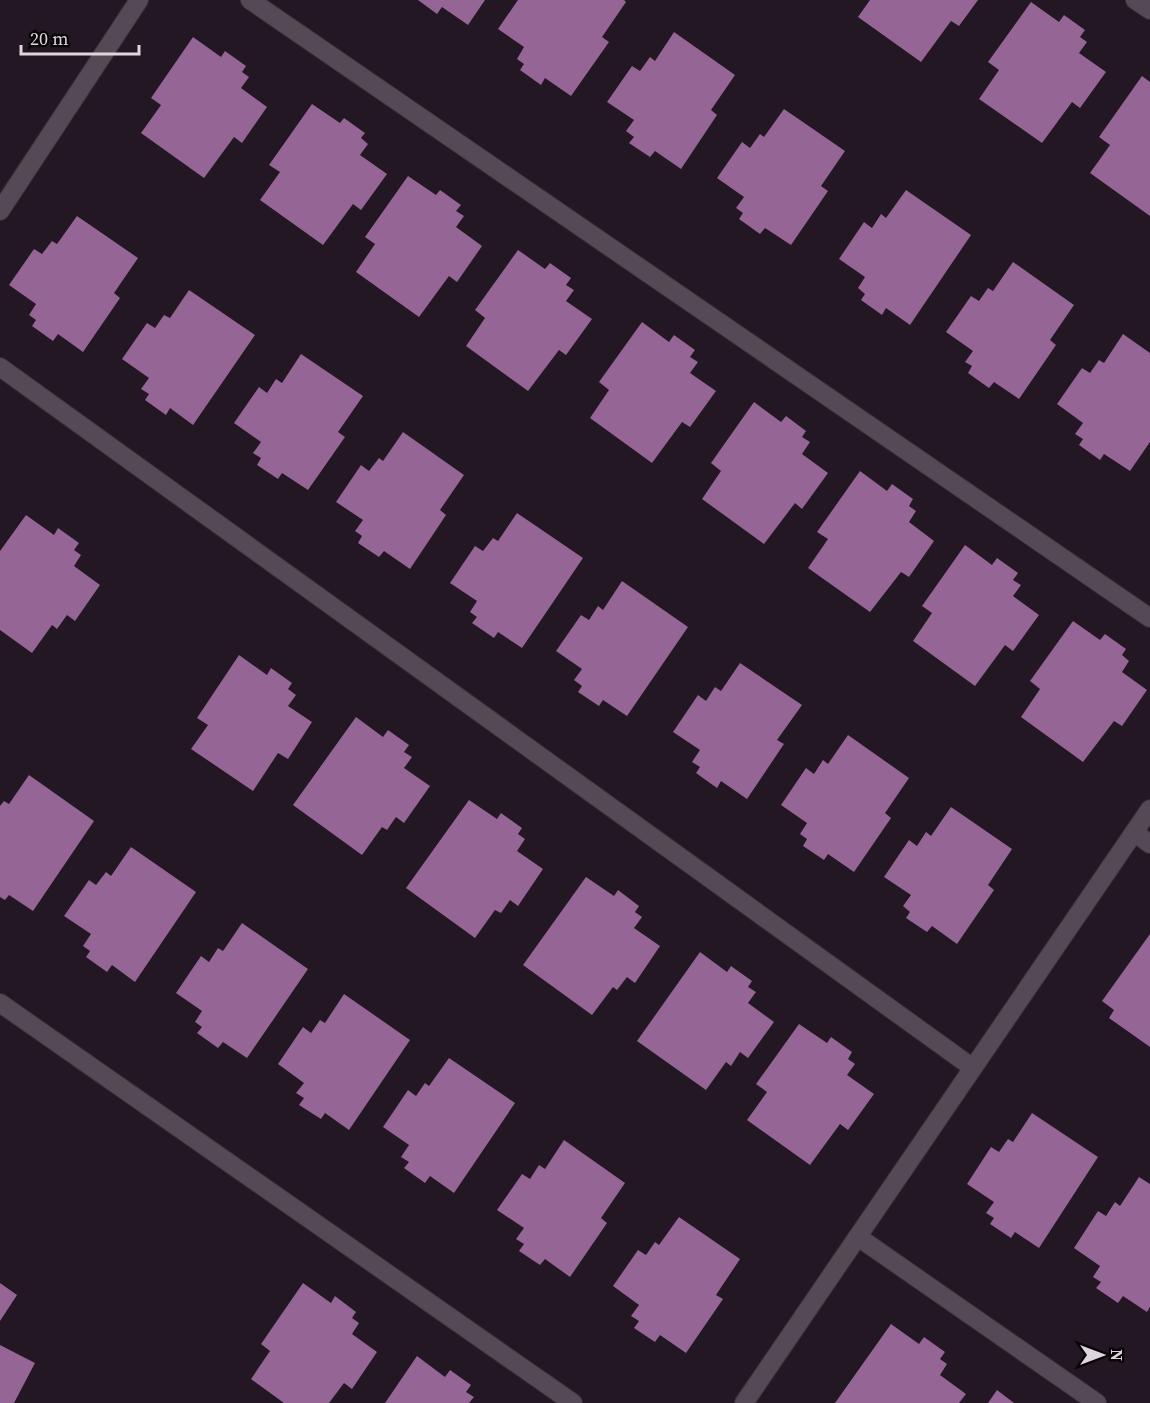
<svg xmlns="http://www.w3.org/2000/svg" width="1150" height="1403" font-family="'Source Serif 4',serif">
<style>
.building{fill:#956595}
.lines{fill:none;stroke-linecap:round;stroke-linejoin:round}
.minor-casing{stroke:#393139;stroke-width:20}
.minor{stroke:#564956;stroke-width:18}
</style>
<rect width="100%" height="100%" fill="#221722"/>
<path class="building" d="M 418,0 L 485,0 L 468,25 L 442,7 L 437,14 Z
M 518,0 L 624,0 L 626,2 L 602,37 L 609,42 L 571,96 L 545,78 L 541,85 L 520,70 L 524,64 L 517,59 L 524,47 L 498,29 Z
M 870,0 L 978,0 L 959,26 L 951,21 L 921,62 L 858,17 Z
M 1031,2 L 1059,22 L 1064,15 L 1085,30 L 1080,37 L 1087,42 L 1079,53 L 1106,72 L 1080,108 L 1072,102 L 1042,143 L 979,99 L 999,70 L 988,62 Z
M 674,32 L 735,75 L 711,110 L 717,115 L 681,169 L 655,151 L 650,157 L 629,143 L 634,137 L 626,131 L 634,120 L 607,102 L 632,66 L 640,71 L 650,57 L 655,61 Z
M 193,37 L 221,57 L 225,51 L 246,66 L 242,72 L 249,77 L 241,88 L 267,107 L 242,143 L 234,137 L 204,178 L 141,133 L 161,105 L 151,98 Z
M 1142,76 L 1150,82 L 1150,216 L 1090,173 L 1110,145 L 1099,137 Z
M 312,104 L 340,123 L 344,118 L 365,133 L 361,138 L 368,144 L 360,155 L 387,174 L 361,210 L 353,204 L 323,245 L 260,200 L 280,172 L 269,165 Z
M 784,109 L 845,151 L 821,186 L 828,191 L 791,245 L 765,228 L 760,234 L 739,219 L 743,213 L 736,208 L 744,197 L 717,178 L 742,142 L 750,148 L 760,134 L 764,137 Z
M 408,176 L 436,195 L 440,190 L 461,205 L 456,211 L 464,216 L 456,227 L 482,246 L 457,282 L 449,276 L 419,317 L 356,272 L 375,244 L 365,237 Z
M 906,190 L 971,235 L 910,325 L 886,308 L 882,315 L 861,300 L 865,294 L 858,288 L 865,277 L 839,259 L 864,222 L 872,228 L 881,214 L 886,218 Z
M 77,216 L 138,258 L 114,293 L 120,298 L 83,352 L 58,334 L 53,341 L 32,326 L 36,320 L 29,315 L 36,304 L 9,285 L 34,249 L 42,254 L 52,241 L 57,244 Z
M 518,250 L 545,269 L 550,263 L 571,278 L 566,285 L 574,290 L 566,301 L 592,319 L 566,355 L 559,350 L 528,391 L 466,346 L 485,318 L 475,310 Z
M 1013,262 L 1074,305 L 1050,340 L 1056,345 L 1019,399 L 994,382 L 989,388 L 968,373 L 972,366 L 965,362 L 973,351 L 946,332 L 971,296 L 979,301 L 988,288 L 993,291 Z
M 189,290 L 255,335 L 193,425 L 170,408 L 166,415 L 145,400 L 149,394 L 141,389 L 149,378 L 122,359 L 147,323 L 155,328 L 164,315 L 170,318 Z
M 642,322 L 669,342 L 674,335 L 695,350 L 690,357 L 698,362 L 690,373 L 716,391 L 690,427 L 682,422 L 652,463 L 590,418 L 609,390 L 599,382 Z
M 1123,334 L 1150,353 L 1150,442 L 1130,471 L 1104,454 L 1100,460 L 1079,445 L 1083,439 L 1075,434 L 1083,423 L 1057,404 L 1082,368 L 1090,373 L 1099,360 L 1104,363 Z
M 301,354 L 363,396 L 338,432 L 345,437 L 308,490 L 282,473 L 278,479 L 257,465 L 261,458 L 253,453 L 261,442 L 234,423 L 259,387 L 267,393 L 276,379 L 282,383 Z
M 754,402 L 781,422 L 786,416 L 806,431 L 802,437 L 810,442 L 802,454 L 828,473 L 802,509 L 795,503 L 764,544 L 702,499 L 721,471 L 711,463 Z
M 403,432 L 464,475 L 440,510 L 446,515 L 410,569 L 384,551 L 379,557 L 358,543 L 362,536 L 355,531 L 363,520 L 336,502 L 361,465 L 369,471 L 379,458 L 383,461 Z
M 860,471 L 887,491 L 892,484 L 913,499 L 909,506 L 916,511 L 909,522 L 934,541 L 909,577 L 901,572 L 870,612 L 808,568 L 828,539 L 817,532 Z
M 517,513 L 583,558 L 522,648 L 498,632 L 494,638 L 472,623 L 477,617 L 470,612 L 477,601 L 450,583 L 475,546 L 483,551 L 493,538 L 498,541 Z
M 26,515 L 54,535 L 58,528 L 79,543 L 74,550 L 81,555 L 74,566 L 100,585 L 75,621 L 67,615 L 57,629 L 52,625 L 32,653 L 0,630 L 0,551 Z
M 965,545 L 992,565 L 997,558 L 1018,573 L 1013,580 L 1021,585 L 1013,596 L 1039,615 L 1013,651 L 1005,645 L 975,686 L 913,641 L 932,613 L 922,606 Z
M 622,581 L 688,627 L 627,716 L 603,700 L 599,706 L 578,692 L 582,686 L 574,680 L 582,669 L 556,651 L 581,615 L 589,620 L 598,606 L 603,610 Z
M 1073,621 L 1100,640 L 1105,634 L 1126,649 L 1122,655 L 1129,661 L 1122,672 L 1147,690 L 1122,726 L 1114,721 L 1083,762 L 1021,717 L 1040,689 L 1030,681 Z
M 239,655 L 267,675 L 271,668 L 292,683 L 288,689 L 296,695 L 288,706 L 312,722 L 288,759 L 278,753 L 253,791 L 191,749 L 208,725 L 197,718 Z
M 740,663 L 802,705 L 777,740 L 784,744 L 747,799 L 721,781 L 717,788 L 696,773 L 700,767 L 692,762 L 700,750 L 673,732 L 698,695 L 706,701 L 715,687 L 721,691 Z
M 356,717 L 383,737 L 388,730 L 409,745 L 404,752 L 412,757 L 404,768 L 430,786 L 404,823 L 396,817 L 387,830 L 382,827 L 362,855 L 293,805 Z
M 848,735 L 909,778 L 885,813 L 891,818 L 854,872 L 828,854 L 824,860 L 803,846 L 807,839 L 800,834 L 807,823 L 781,805 L 806,768 L 814,774 L 823,760 L 828,764 Z
M 29,775 L 94,821 L 33,911 L 9,895 L 5,900 L 0,897 L 0,806 L 4,801 L 9,804 Z
M 469,800 L 497,819 L 501,813 L 522,828 L 518,834 L 525,839 L 517,851 L 543,869 L 518,906 L 510,900 L 501,913 L 495,910 L 475,938 L 406,888 Z
M 951,807 L 1012,849 L 988,885 L 994,890 L 957,944 L 932,926 L 927,932 L 906,918 L 910,912 L 903,906 L 911,895 L 884,877 L 909,840 L 917,846 L 926,832 L 931,836 Z
M 131,847 L 196,892 L 135,982 L 112,965 L 107,972 L 86,957 L 90,951 L 83,946 L 91,934 L 64,916 L 89,880 L 96,885 L 106,872 L 111,876 Z
M 586,877 L 614,896 L 618,890 L 639,906 L 635,912 L 642,917 L 634,928 L 660,946 L 635,983 L 627,977 L 617,990 L 613,987 L 592,1015 L 523,965 Z
M 242,923 L 308,969 L 247,1058 L 223,1042 L 218,1048 L 197,1033 L 202,1027 L 195,1022 L 202,1011 L 176,993 L 201,956 L 209,962 L 218,948 L 223,951 Z
M 1150,934 L 1150,1047 L 1109,1018 L 1114,1010 L 1102,1001 Z
M 700,952 L 727,972 L 731,966 L 752,981 L 748,987 L 756,992 L 748,1003 L 774,1022 L 748,1058 L 740,1052 L 731,1066 L 726,1062 L 706,1090 L 637,1041 Z
M 344,994 L 410,1040 L 349,1130 L 325,1113 L 321,1119 L 299,1105 L 304,1098 L 296,1093 L 304,1083 L 278,1064 L 303,1027 L 311,1033 L 320,1020 L 325,1023 Z
M 799,1024 L 827,1043 L 831,1037 L 852,1052 L 848,1059 L 855,1064 L 847,1075 L 874,1094 L 848,1130 L 840,1124 L 810,1165 L 747,1120 L 767,1092 L 756,1084 Z
M 449,1058 L 515,1103 L 454,1193 L 430,1176 L 425,1183 L 404,1168 L 409,1162 L 401,1157 L 409,1145 L 383,1127 L 408,1090 L 416,1096 L 425,1083 L 429,1086 Z
M 1032,1113 L 1098,1157 L 1039,1248 L 1015,1232 L 1011,1238 L 990,1224 L 994,1218 L 986,1213 L 994,1202 L 967,1184 L 991,1147 L 999,1152 L 1008,1139 L 1013,1142 Z
M 564,1140 L 625,1183 L 601,1218 L 607,1223 L 570,1277 L 545,1259 L 540,1265 L 519,1251 L 524,1244 L 516,1239 L 524,1228 L 497,1210 L 522,1174 L 530,1179 L 539,1165 L 545,1169 Z
M 1139,1177 L 1150,1184 L 1150,1307 L 1147,1312 L 1123,1296 L 1118,1303 L 1096,1288 L 1101,1282 L 1093,1277 L 1100,1266 L 1074,1248 L 1098,1211 L 1106,1216 L 1115,1202 L 1120,1206 Z
M 679,1217 L 740,1259 L 716,1295 L 723,1299 L 686,1353 L 660,1335 L 655,1342 L 634,1328 L 639,1321 L 631,1316 L 639,1305 L 613,1286 L 638,1250 L 646,1255 L 655,1242 L 659,1245 Z
M 0,1283 L 17,1295 L 0,1321 Z
M 303,1283 L 331,1303 L 335,1296 L 356,1312 L 352,1318 L 359,1323 L 352,1334 L 377,1352 L 352,1389 L 344,1383 L 329,1403 L 284,1403 L 251,1379 L 270,1351 L 261,1344 Z
M 891,1324 L 919,1344 L 924,1337 L 945,1352 L 940,1359 L 947,1364 L 940,1375 L 966,1394 L 959,1403 L 835,1403 Z
M 0,1345 L 35,1363 L 14,1403 L 0,1403 Z
M 417,1356 L 445,1377 L 450,1370 L 471,1385 L 466,1392 L 474,1397 L 469,1403 L 385,1403 Z
M 997,1390 L 1014,1403 L 988,1403 Z"/>
<g class="lines">
<g class="minor-casing">
<path id="minor" d="M 250,0 L 1150,618
M 1135,0 L 1150,10
M 0,211 L 139,0
M 0,367 L 973,1068
M 1134,832 L 1150,844
M 0,1003 L 573,1403
M 858,1237 L 1097,1403
M 744,1403 L 1150,809"/>
</g>
<use href="#minor" class="minor"/>
</g>
<g transform="translate(1102 1355) rotate(90)" stroke="#080508" stroke-width="4.5" paint-order="stroke">
<path d="M0-4.5L10 22L0 15L-10 22Z" fill="#ded6dd"/>
<text y="-9" font-size="16" font-weight="bold" text-anchor="middle" fill="#ded6dd">N</text>
</g>
<path d="M21 45v9h118v-9" fill="none" stroke="#ded6dd" stroke-width="3"/>
<text x="30" y="45" font-size="18" fill="#ded6dd" stroke="#080508" stroke-width="4.5" paint-order="stroke">20 m</text>
</svg>
